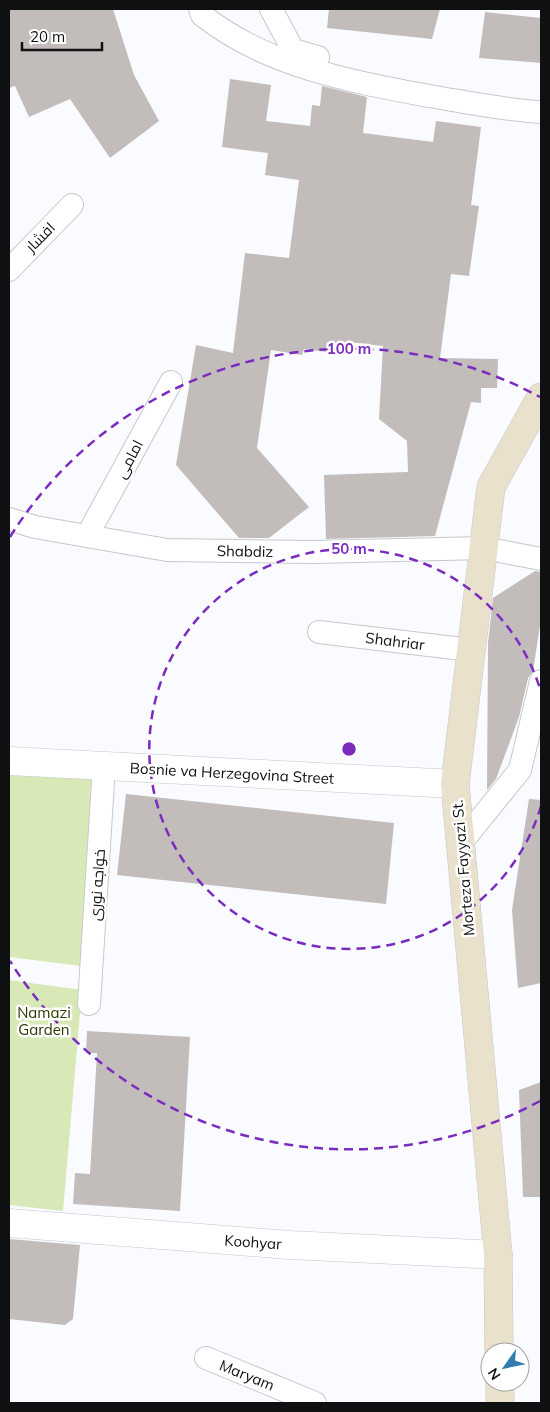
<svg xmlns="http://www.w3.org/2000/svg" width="550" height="1412" font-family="Mulish,Cairo,sans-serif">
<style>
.green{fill:#d8e9b7}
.building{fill:#c2bcba}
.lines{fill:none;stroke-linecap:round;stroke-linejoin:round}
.minor-casing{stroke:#c5c8cd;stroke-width:24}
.tertiary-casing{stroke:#c5c8cd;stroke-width:29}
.secondary-casing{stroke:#c5c8cd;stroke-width:29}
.minor{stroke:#fff;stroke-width:22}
.tertiary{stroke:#fff;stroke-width:28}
.secondary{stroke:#e9e1cb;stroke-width:28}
.ring{fill:none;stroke:#7b2cbf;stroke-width:2.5;stroke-dasharray:9 6}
.labels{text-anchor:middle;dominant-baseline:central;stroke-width:5;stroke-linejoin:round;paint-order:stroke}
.street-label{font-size:15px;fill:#0f1011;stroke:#fff}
.park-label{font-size:15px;fill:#2c3a00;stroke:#fff}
.centre{fill:#7b2cbf;stroke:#fff;stroke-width:2.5}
.ring-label{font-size:15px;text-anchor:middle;font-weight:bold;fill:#7b2cbf;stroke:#fff;stroke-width:5;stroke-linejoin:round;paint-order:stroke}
</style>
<rect width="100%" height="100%" fill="#f9fbff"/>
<path class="green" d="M 9,771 L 94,776 L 81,966 L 9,957 Z
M 9,980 L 82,990 L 63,1211 L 9,1205 Z"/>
<path class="building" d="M 9,9 L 113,9 L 134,75 L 159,121 L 110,158 L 70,99 L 29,117 L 15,86 L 9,88 Z
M 329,9 L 440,9 L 432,39 L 327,28 Z
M 485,12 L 541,18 L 541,63 L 479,58 Z
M 230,79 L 271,85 L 266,121 L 310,126 L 312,105 L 320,106 L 322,86 L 367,97 L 363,133 L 433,142 L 436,121 L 481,127 L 471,205 L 479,206 L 469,276 L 451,274 L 440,358 L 498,359 L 497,388 L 481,388 L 481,403 L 471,402 L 435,536 L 326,539 L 324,475 L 408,472 L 407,441 L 379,419 L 383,346 L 348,342 L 342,354 L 304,349 L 302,355 L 271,350 L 257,448 L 309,507 L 269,538 L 239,538 L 176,465 L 196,345 L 233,353 L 245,253 L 289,258 L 299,180 L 265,175 L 268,153 L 222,147 Z
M 535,571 L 541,572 L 541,619 L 533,671 L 528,678 L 519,717 L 496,779 L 487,790 L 488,643 L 493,598 Z
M 126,794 L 394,823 L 386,904 L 117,875 Z
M 529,799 L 541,800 L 541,983 L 518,988 L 512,910 Z
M 87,1031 L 190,1037 L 180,1211 L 73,1204 L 75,1173 L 90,1174 L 97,1053 L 86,1053 Z
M 541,1082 L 541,1197 L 523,1197 L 519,1090 Z
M 9,1239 L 80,1245 L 73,1319 L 65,1325 L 9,1319 Z"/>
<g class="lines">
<g class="minor-casing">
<path id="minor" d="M 200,9 L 202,15 C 266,66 349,81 429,96 C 466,102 503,110 541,112
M 271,9 L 293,50 L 318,57
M 9,270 L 72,205
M 9,519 L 35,527 L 167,550 L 314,552 L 484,548 L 541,559
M 87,536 L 171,382
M 319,632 L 471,650
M 461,843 L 520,770 L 541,681
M 89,1004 L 104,766
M 206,1358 L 315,1403"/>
</g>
<g class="tertiary-casing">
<path id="tertiary" d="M 9,761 L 455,784
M 9,1223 L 290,1245 L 498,1255"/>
</g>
<g class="secondary-casing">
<path id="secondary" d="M 499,1352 L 498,1255 L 455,784 L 491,487 L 541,397
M 500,1382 L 500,1403"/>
</g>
<use href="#minor" class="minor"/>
<use href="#tertiary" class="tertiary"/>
<use href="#secondary" class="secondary"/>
</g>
<g class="ring">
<path d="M541 806A200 200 0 1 1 541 692"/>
<path d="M540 1101A400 400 0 0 1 10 961M10 537A400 400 0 0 1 540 397"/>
</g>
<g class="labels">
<g class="street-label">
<text transform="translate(40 237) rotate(-45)">افشار</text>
<text transform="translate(129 459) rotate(-62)">امامی</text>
<text transform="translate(245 551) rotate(1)">Shabdiz</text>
<text transform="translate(395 641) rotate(7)">Shahriar</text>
<text transform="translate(232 773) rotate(3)">Bosnie va Herzegovina Street</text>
<text transform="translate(463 868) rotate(-95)">Morteza Fayyazi St.</text>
<text transform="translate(97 885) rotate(-86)">خواجه نوری</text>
<text transform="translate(253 1242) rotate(4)">Koohyar</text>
<text transform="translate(247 1375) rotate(22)">Maryam</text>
</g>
<g class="park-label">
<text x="44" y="1012">Namazi<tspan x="44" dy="17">Garden</tspan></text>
</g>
</g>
<circle cx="349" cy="749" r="8" class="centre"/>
<g class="ring-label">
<text x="349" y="354">100 m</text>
<text x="349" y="554">50 m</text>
</g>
<rect width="550" height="1412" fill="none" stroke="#0f1011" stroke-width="20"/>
<g transform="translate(505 1367) rotate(237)"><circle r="24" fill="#ffffff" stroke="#9f9fa0"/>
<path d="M0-4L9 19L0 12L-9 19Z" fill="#307caf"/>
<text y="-8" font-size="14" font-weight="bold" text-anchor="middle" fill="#0f1011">N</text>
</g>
<path d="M22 42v8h80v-8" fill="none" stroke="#0f1011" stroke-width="2.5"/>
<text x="30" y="42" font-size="15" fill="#0f1011" stroke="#ffffff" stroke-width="4" paint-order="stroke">20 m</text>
</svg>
